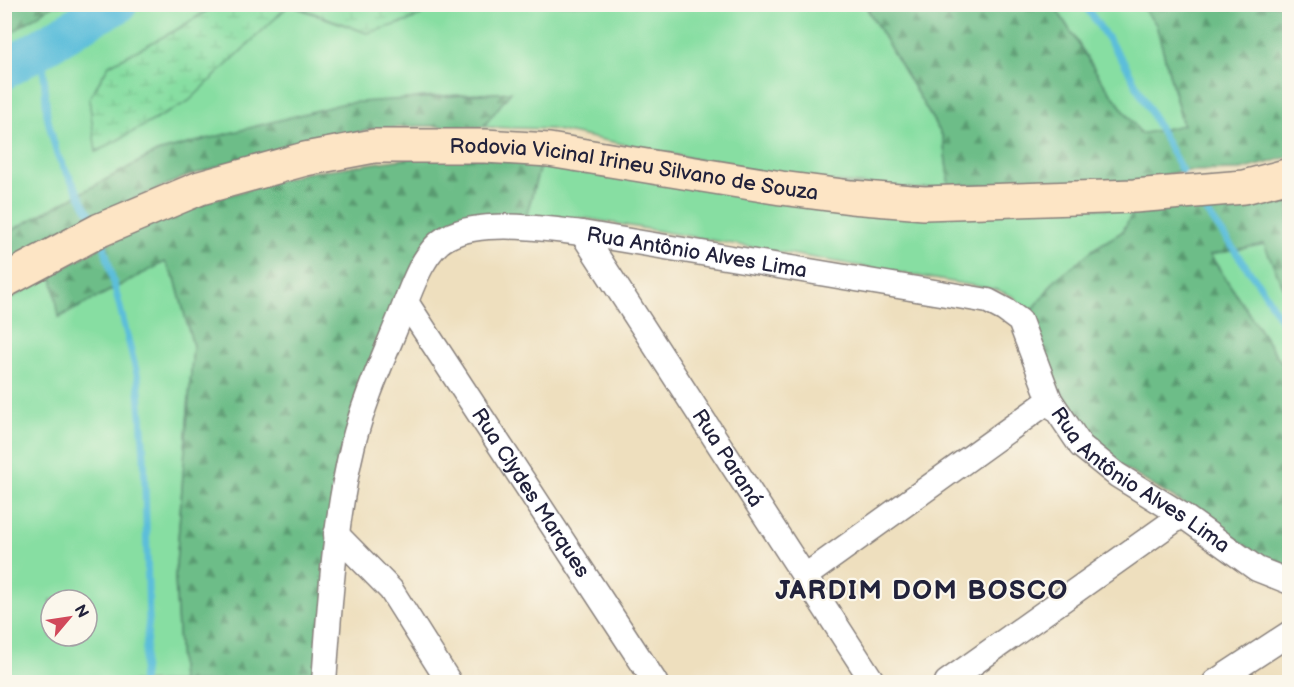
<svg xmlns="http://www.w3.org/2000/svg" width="1294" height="687" font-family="'Balsamiq Sans',sans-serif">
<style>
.grass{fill:#87dea2;stroke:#54806e;stroke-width:1.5;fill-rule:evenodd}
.forest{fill:url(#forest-firs);stroke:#487062;stroke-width:1.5}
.wetland{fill:url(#wetland-marsh);stroke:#54806e;stroke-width:1.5}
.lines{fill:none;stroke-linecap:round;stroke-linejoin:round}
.stream{stroke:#5cbeda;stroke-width:7}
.river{stroke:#5cbeda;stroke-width:39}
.street-casing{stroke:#88807c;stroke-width:27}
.secondary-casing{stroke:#88807c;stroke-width:36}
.street{stroke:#fff;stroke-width:24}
.secondary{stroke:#fde5c5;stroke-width:33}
.labels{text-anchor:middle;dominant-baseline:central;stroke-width:4.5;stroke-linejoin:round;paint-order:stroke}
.street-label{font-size:21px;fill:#22223b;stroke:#fbf7ec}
.district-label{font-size:27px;font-weight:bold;letter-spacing:1.5px;fill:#22223b;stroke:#fbf7ec}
</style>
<defs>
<pattern id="forest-firs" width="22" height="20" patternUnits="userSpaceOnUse" patternTransform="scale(1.5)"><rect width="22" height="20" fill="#6dbd88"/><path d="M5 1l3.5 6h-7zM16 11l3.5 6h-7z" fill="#599970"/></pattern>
<pattern id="wetland-marsh" width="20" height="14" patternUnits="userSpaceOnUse" patternTransform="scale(1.5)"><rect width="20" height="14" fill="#87dea2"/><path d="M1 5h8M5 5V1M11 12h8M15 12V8" fill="none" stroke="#74be8c"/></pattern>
</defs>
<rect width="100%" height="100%" fill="#fbf7ec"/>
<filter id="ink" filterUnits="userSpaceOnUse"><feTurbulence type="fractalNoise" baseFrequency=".0167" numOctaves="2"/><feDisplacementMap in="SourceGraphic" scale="12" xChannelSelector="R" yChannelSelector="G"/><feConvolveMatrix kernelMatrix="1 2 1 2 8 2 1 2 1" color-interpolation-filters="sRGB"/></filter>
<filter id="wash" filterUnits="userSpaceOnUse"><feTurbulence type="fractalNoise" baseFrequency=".008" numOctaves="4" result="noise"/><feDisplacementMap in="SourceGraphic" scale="24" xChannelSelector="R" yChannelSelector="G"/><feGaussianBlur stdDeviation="1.35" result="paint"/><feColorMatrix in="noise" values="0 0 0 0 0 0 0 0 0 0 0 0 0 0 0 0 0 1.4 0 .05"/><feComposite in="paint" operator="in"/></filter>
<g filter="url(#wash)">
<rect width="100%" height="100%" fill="#eedfbe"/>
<path class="grass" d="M 53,5 L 216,5 L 178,29 L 247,44 L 289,5 L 367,33 L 412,20 L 436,5 L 865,5 L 943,137 L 949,186 L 918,189 L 785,178 L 551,129 L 483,127 L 510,92 L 421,97 L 222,136 L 157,152 L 5,234 L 4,37 Z
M 1054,5 L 1140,5 L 1156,24 L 1183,126 L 1141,134 L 1100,78 Z
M 542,158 L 1134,211 L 1122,232 L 1095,248 L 1055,280 L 1029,315 L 1014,297 L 998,290 L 584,218 L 526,217 Z
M 1264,244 L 1289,299 L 1289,374 L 1210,255 Z
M 166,261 L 176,282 L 193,346 L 175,578 L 181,682 L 5,682 L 4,302 L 52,275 L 60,317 ZM 51,600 L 87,600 L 87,636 L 51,636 Z"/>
<path class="forest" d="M 5,4 L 53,4 L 53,5 L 5,37 Z
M 865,5 L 1054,5 L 1100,78 L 1141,134 L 1183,125 L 1156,24 L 1140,5 L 1289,5 L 1289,157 L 1241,170 L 1182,171 L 1137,182 L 949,186 L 943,137 Z
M 511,92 L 483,127 L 423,126 L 373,129 L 240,159 L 183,178 L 92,217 L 55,235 L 5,263 L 5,234 L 157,152 L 345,103 Z
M 417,157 L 542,158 L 526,217 L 443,228 L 359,392 L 315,682 L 181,682 L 175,578 L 193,346 L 176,282 L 165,262 L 59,317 L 52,275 L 104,245 L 202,203 L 305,173 Z
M 1289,187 L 1289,299 L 1264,244 L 1210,255 L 1289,374 L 1289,568 L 1264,558 L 1187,506 L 1122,467 L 1091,440 L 1057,394 L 1029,315 L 1055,280 L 1095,248 L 1122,232 L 1134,211 Z"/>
<path class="wetland" d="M 216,5 L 289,5 L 189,101 L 96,152 L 89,99 L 109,65 L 178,29 Z
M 292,5 L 436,5 L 412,20 L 367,33 Z"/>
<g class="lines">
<path class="stream" d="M 1084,4 L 1125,64 L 1182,171
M 42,47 L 47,116 L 57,155 L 92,217
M 1202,205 L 1261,287 L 1290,335
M 104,245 L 138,378 L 144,456 L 149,619 L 142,682"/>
<path class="river" d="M 4,70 L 92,17 L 118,4"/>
</g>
</g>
<g filter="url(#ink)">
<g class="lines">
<g class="street-casing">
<g id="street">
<path id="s1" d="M 582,233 L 873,682"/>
<path id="s2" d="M 406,302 L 655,682"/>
<path d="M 336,534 L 391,590 L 449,682"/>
<path d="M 804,577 L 1050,400"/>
<path id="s3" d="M 324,682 C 330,603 334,523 353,444 C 364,400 383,359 400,317 C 410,292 423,249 448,237 C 482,219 545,229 582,233 L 988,301 L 1005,310 L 1020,321 L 1050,400 L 1081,446 L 1117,475 L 1182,515 L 1257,569 L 1290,582"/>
<path d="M 947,682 L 1182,515"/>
<path d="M 1215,682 L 1290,633"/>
</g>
</g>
<g class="secondary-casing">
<g id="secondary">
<path id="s4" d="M 4,281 L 100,230 L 200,188 L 305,159 L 374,146 L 485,146 L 549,150 L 781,188 L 851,197 L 924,203 L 1134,196 L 1244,187 L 1290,175"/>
</g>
</g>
<use href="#street" class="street"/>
<use href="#secondary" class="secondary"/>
</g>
</g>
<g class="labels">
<g class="street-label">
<text stroke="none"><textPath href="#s4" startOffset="658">Rodovia Vicinal Irineu Silvano de Souza</textPath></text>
<text stroke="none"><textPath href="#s3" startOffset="723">Rua Antônio Alves Lima</textPath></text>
<text stroke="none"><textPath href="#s1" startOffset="268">Rua Paraná</textPath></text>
<text stroke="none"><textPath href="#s3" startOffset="1263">Rua Antônio Alves Lima</textPath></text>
<text stroke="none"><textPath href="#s2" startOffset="228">Rua Clydes Marques</textPath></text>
</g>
<g class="district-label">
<text x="922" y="591">JARDIM DOM BOSCO</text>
</g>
</g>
<rect width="1294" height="687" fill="none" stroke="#fbf7ec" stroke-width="24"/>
<g transform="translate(69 618) rotate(61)"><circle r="28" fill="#fbf7ec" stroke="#a4a2a5" stroke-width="1.5"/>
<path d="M0-4.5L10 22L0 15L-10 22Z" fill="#d1495b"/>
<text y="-9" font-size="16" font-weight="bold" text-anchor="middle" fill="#22223b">N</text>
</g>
</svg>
